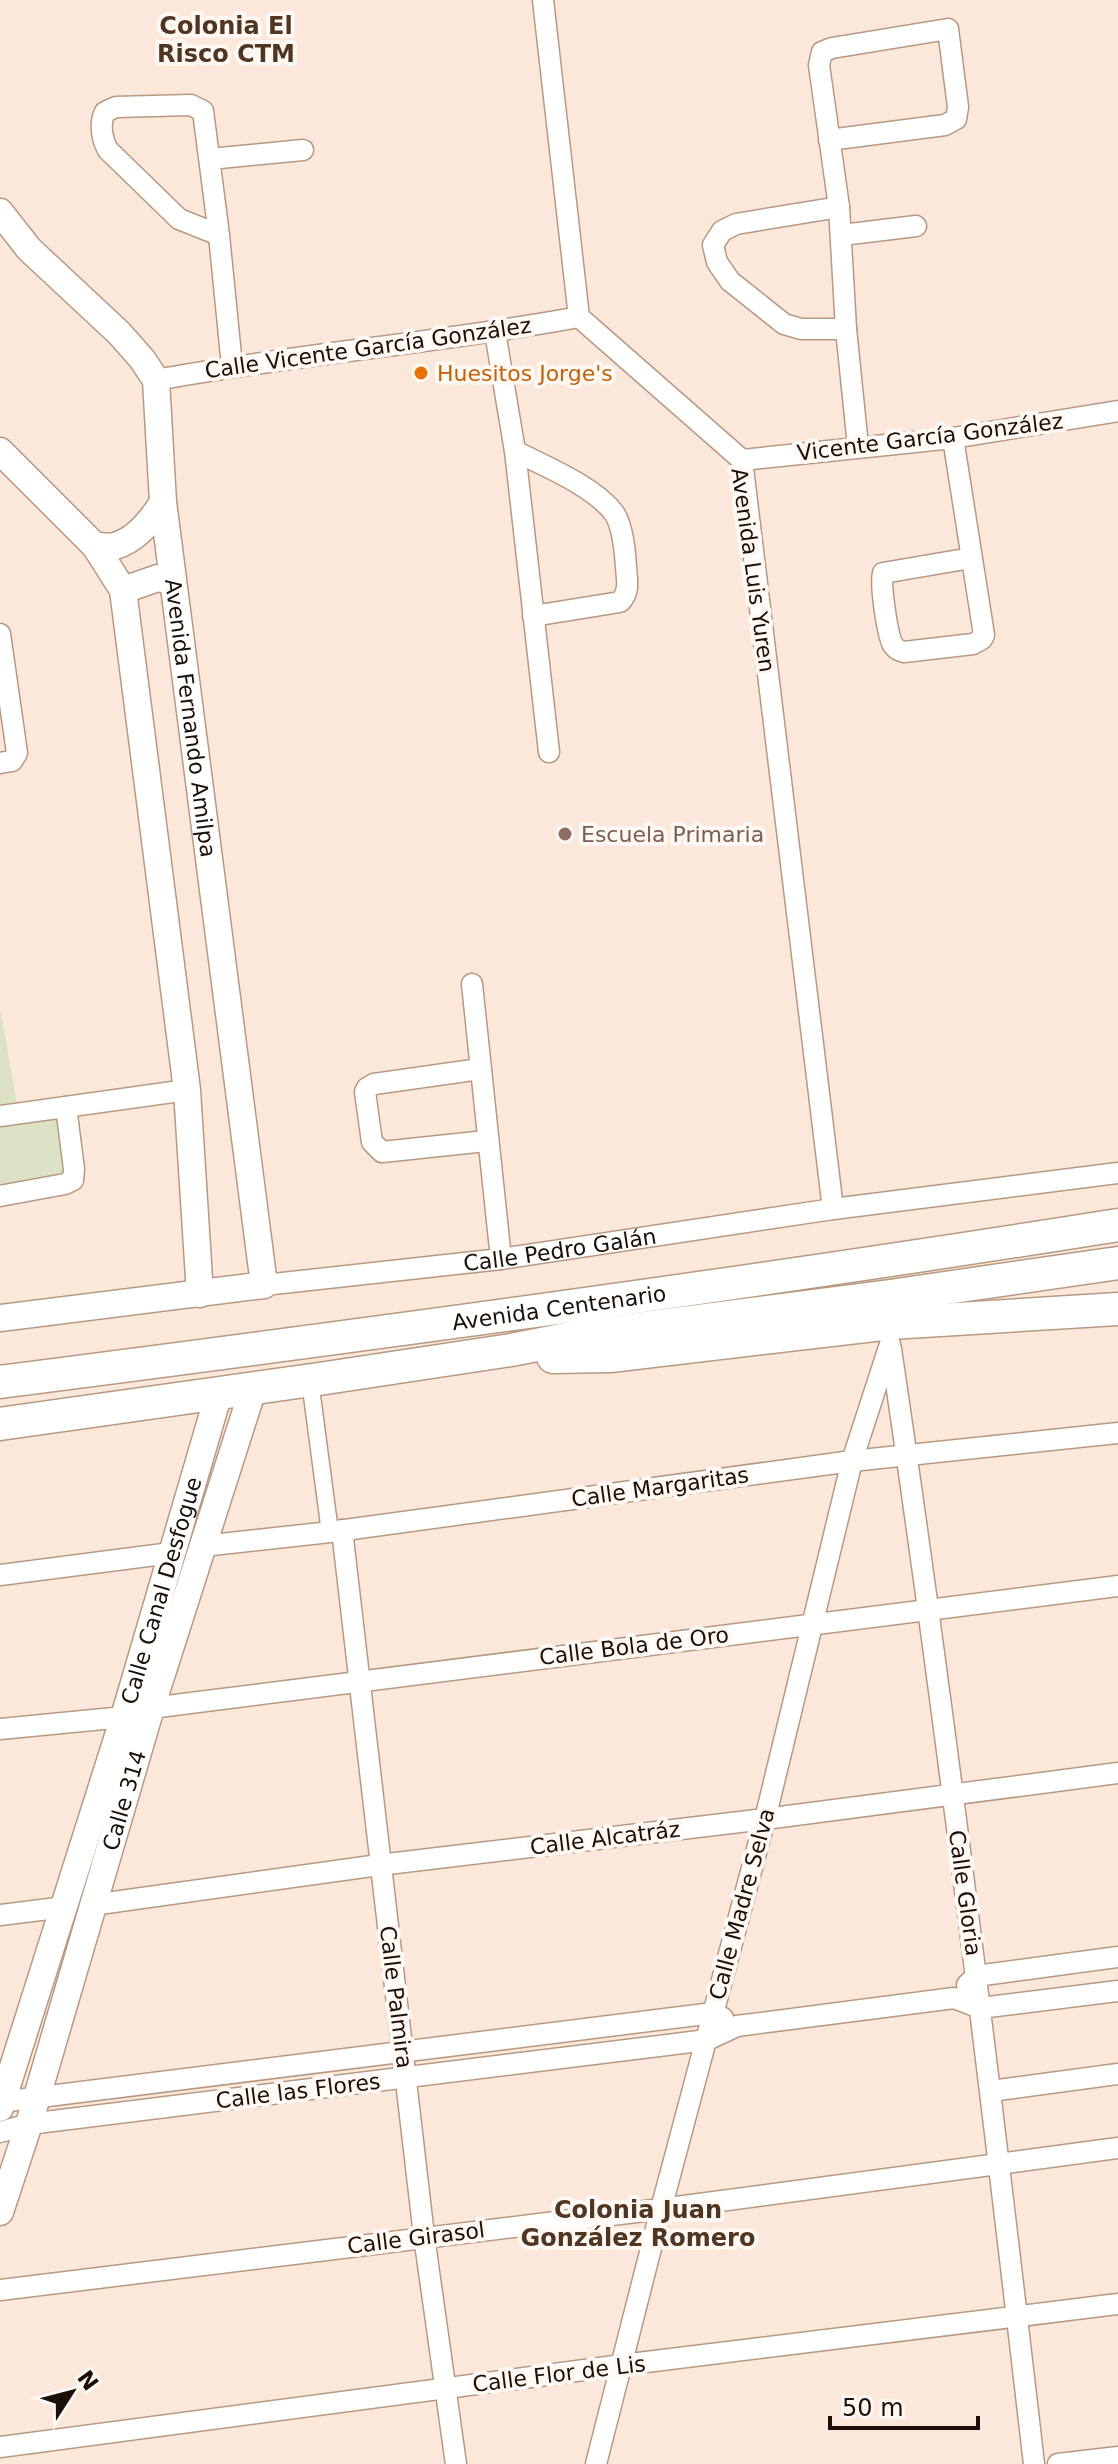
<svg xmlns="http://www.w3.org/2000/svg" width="1118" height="2464" font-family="'DejaVu Sans',sans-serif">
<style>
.green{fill:#dde1c6}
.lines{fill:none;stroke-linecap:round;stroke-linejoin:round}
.pedestrian-casing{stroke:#b79983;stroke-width:19}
.minor-casing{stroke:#b79983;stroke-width:23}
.tertiary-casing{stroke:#b79983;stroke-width:29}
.primary-casing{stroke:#b79983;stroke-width:35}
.pedestrian{stroke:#fff;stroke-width:16}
.minor{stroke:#fff;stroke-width:20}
.tertiary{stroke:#fff;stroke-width:26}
.primary{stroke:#fff;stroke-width:32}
.food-dot{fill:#e8710a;stroke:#fff8f3;stroke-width:3}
.education-dot{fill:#8d6e63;stroke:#fff8f3;stroke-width:3}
.labels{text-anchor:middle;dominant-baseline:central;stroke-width:8;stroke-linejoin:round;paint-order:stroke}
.street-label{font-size:22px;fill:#1a1008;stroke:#fff8f3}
.food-label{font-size:22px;fill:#c56008;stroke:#fff8f3;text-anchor:start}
.education-label{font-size:22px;fill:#785e54;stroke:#fff8f3;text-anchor:start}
.neighbourhood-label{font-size:24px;font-weight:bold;fill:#4f3622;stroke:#fff8f3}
</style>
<rect width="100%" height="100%" fill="#fbe8da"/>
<path class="green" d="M 0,1008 L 20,1121 L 65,1116 L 72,1188 L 0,1198 Z"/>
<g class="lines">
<g class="pedestrian-casing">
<path id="pedestrian" d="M 310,1381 L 330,1532"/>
</g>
<g class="minor-casing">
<g id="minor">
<path d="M 543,0 L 579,317 L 742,460 L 833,1209"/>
<path d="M 829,140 L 945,125 L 956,119 L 958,107 L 948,29 L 832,48 L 822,52 L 819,65 L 839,207 L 846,329 L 858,446"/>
<path d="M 210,159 L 303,150"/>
<path d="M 839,207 L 736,224 L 722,231 L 713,245 L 717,262 L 730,281 L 784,324 L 801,329 L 846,329"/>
<path d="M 219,235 L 179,219 L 108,150 C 102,140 99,123 105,112 L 116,107 L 191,105 L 203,111 L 219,235 L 232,366"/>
<path d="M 842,235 L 916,226"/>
<path d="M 495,332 L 515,451 L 549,752"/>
<path d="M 156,380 C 296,354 439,343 579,317"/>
<path d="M 953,438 L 984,635 L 982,639 L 973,644 L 904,652 C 898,650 897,650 893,645 C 887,634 880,584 883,573 L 971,558"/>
<path d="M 515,451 C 544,466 594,486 614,513 C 623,526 625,552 626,567 C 627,580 630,592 620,602 L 533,616"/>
<path d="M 742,460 L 953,438 L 1118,411"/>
<path d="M 0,634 L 17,753 L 12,761 L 0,763"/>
<path d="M 472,984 L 501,1259"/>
<path d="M 480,1069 L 374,1084 L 367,1088 L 365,1092 L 372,1142 L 382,1152 L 486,1141"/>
<path d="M 0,1116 L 187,1090"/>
<path d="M 0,1196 L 65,1184 L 73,1180 L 74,1169 L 66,1107"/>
<path id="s1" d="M 264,1285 L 501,1259 L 833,1209 L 1118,1173"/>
<path d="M 891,1349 C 946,1720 991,2092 1034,2464"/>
<path d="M 342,1530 L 424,2236 L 456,2464"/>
<path d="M 203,1546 L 330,1532 L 852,1461 L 1118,1433"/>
<path d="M 0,1575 L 171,1553"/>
<path d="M 151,1708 L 1118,1586"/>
<path d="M 0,1729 L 124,1717"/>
<path d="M 92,1905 L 379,1865 L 765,1819 L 1118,1773"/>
<path d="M 0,1915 L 65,1907"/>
<path d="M 967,1985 L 976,1976 L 1118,1957"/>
<path d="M 991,2091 L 1118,2074"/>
<path d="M 0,2102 L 713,2013 L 723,2018"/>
<path d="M 0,2132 L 29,2124 L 707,2040 L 737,2026 L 954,1998 L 980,2008 L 1118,1991"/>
<path d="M 0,2290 L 661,2209 L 1118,2148"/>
<path d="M 0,2447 L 622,2365 L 1118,2304"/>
<path d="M 596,2464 L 661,2209 L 765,1819 L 852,1461 L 890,1344"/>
<path d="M 1058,2464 L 1118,2457"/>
</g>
</g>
<g class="tertiary-casing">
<g id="tertiary">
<path id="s2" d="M 0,212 L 29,249 L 119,333 L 142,359 L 156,380 L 163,502 L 264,1285 L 0,1318"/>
<path d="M 0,451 L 95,546 L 123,590 L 187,1090 L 200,1294"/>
<path d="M 95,546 C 101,546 109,547 115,546 C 136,540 152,520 163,502"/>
<path d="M 123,590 L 158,578 L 172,581"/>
<path id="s3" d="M 0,2108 L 124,1717 L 219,1393"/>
<path id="s4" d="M 0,2212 L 29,2124 L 151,1708 L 253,1389"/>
</g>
</g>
<g class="primary-casing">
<g id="primary">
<path d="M 553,1357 L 610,1356 L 891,1323 L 1118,1309"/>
<path id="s5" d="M 0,1382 C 373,1334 746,1284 1118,1225"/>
<path d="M 0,1424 L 319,1379 L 511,1350 L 582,1336 L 890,1296 L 1118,1263"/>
</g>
</g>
<use href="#pedestrian" class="pedestrian"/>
<use href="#minor" class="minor"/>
<use href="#tertiary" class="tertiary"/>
<use href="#primary" class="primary"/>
</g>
<circle class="food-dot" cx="421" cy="373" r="8"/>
<circle class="education-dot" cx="565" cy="834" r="8"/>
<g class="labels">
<g class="street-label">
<text transform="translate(368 348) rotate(-8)">Calle Vicente García González</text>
<text transform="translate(930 437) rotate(-7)">Vicente García González</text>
<text transform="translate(753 570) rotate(82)">Avenida Luis Yuren</text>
<text stroke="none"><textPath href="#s2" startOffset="570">Avenida Fernando Amilpa</textPath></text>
<text stroke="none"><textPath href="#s1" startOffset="298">Calle Pedro Galán</textPath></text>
<text stroke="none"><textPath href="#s5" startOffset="564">Avenida Centenario</textPath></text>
<text transform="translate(660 1487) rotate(-8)">Calle Margaritas</text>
<text stroke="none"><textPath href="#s3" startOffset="542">Calle Canal Desfogue</textPath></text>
<text transform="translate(634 1646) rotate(-7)">Calle Bola de Oro</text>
<text stroke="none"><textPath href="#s4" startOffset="430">Calle 314</textPath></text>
<text transform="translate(605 1838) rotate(-7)">Calle Alcatráz</text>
<text transform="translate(965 1893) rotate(82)">Calle Gloria</text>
<text transform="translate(742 1904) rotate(-75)">Calle Madre Selva</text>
<text transform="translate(396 1997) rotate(83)">Calle Palmira</text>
<text transform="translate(298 2091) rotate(-7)">Calle las Flores</text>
<text transform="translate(416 2238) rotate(-7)">Calle Girasol</text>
<text transform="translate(559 2374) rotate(-7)">Calle Flor de Lis</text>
</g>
<g class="food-label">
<text x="437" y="373">Huesitos Jorge's</text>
</g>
<g class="education-label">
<text x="581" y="834">Escuela Primaria</text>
</g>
<g class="neighbourhood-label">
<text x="226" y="26">Colonia El<tspan x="226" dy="28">Risco CTM</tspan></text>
<text x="638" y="2210">Colonia Juan<tspan x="638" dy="28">González Romero</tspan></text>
</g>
</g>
<g transform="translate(72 2392) rotate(54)" stroke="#fff8f3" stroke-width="6" paint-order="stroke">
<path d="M0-6L14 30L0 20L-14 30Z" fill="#1a1008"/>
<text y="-12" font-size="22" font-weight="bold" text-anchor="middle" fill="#1a1008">N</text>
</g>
<path d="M830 2416v12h148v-12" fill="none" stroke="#1a1008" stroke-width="4"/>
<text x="842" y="2416" font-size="24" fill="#1a1008" stroke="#fff8f3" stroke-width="6" paint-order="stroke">50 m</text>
</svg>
